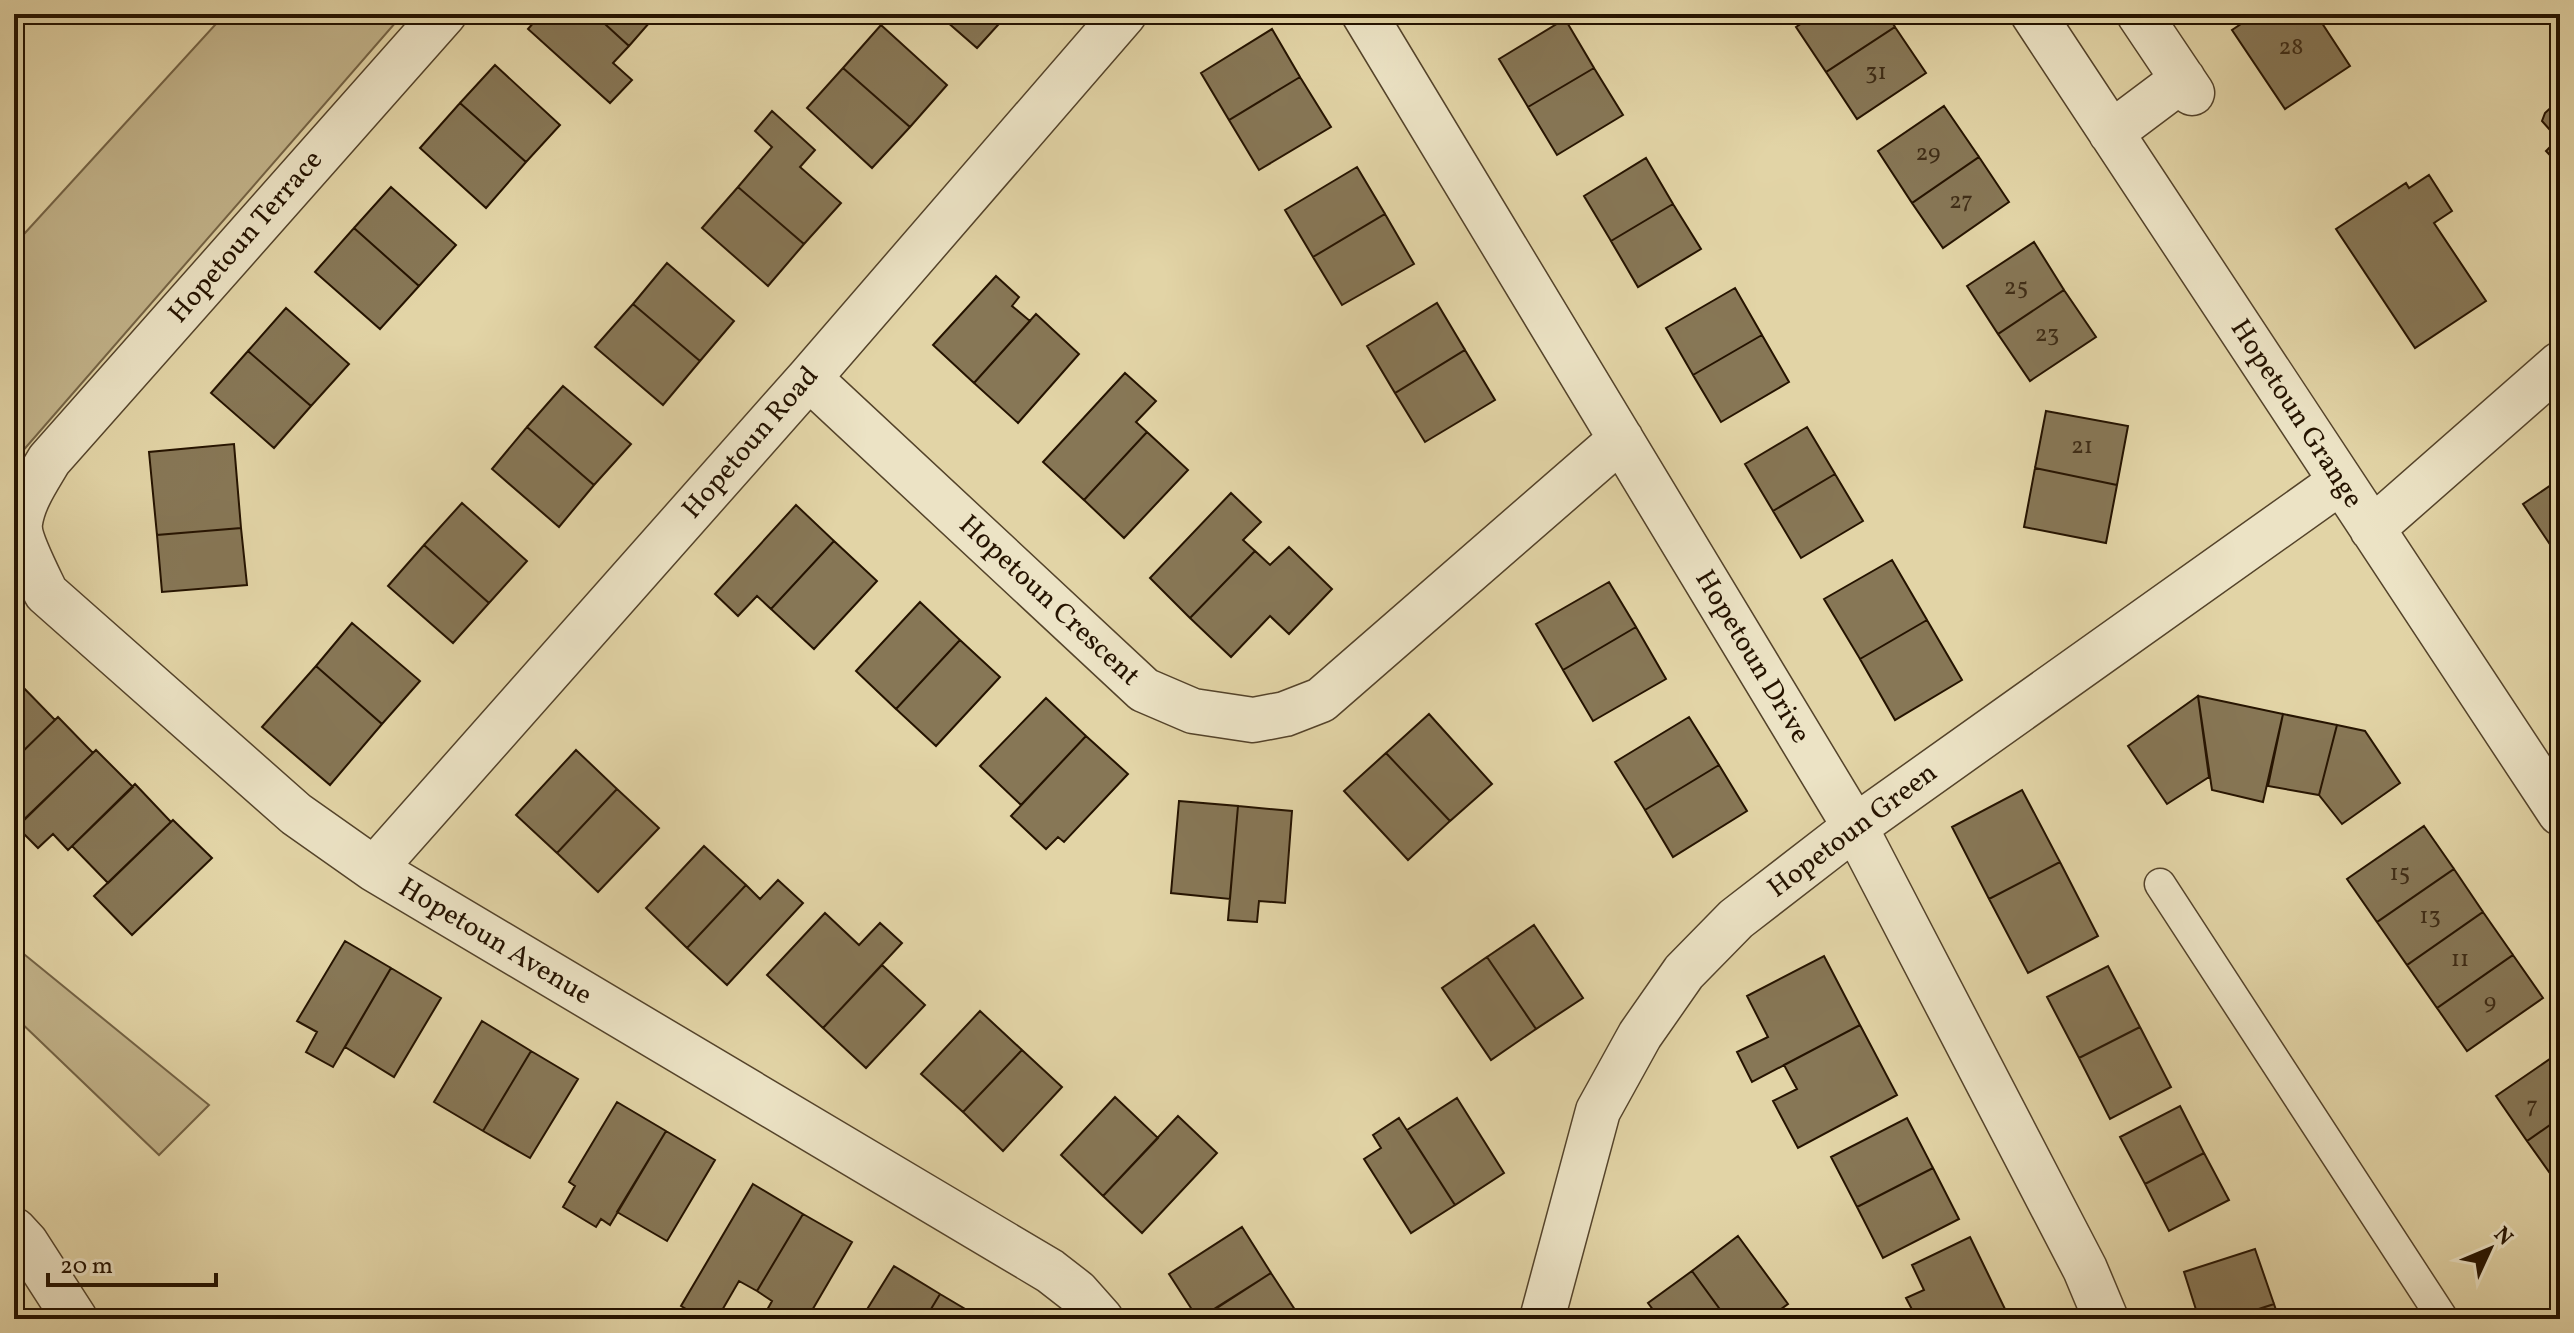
<svg xmlns="http://www.w3.org/2000/svg" width="2574" height="1333" font-family="Vollkorn,serif">
<style>
.green{fill:#c2b38a;stroke:#746345;stroke-width:2}
.building{fill:#877756;stroke:#251300;stroke-width:2}
.lines{fill:none;stroke-linecap:round;stroke-linejoin:round}
.service-casing{stroke:#54432a;stroke-width:33}
.minor-casing{stroke:#54432a;stroke-width:47}
.service{stroke:#ece3c5;stroke-width:30}
.minor{stroke:#ece3c5;stroke-width:44}
.labels{text-anchor:middle;dominant-baseline:central;stroke-width:7;stroke-linejoin:round;paint-order:stroke}
.number-label{font-size:24px;fill:#3e2c16}
.street-label{font-size:28px;fill:#251300;stroke:#ece3c5}
</style>
<rect width="100%" height="100%" fill="#e2d4a6"/>
<filter id="stains"><feTurbulence type="fractalNoise" baseFrequency=".0025" numOctaves="4"/><feColorMatrix values="0 0 0 0 .2 0 0 0 0 .09 0 0 0 0 .02 0 0 0 .5 -.17"/></filter>
<radialGradient id="worn" r=".72"><stop offset=".6" stop-color="#630" stop-opacity="0"/><stop offset="1" stop-color="#630" stop-opacity=".3"/></radialGradient>
<path class="green" d="M 225,14 L 403,14 L 14,461 L 14,245 Z
M 14,946 L 209,1105 L 159,1155 L 14,1016 Z"/>
<path class="building" d="M 541,14 L 594,14 L 629,46 L 613,63 L 632,80 L 610,103 L 528,29 Z
M 594,14 L 657,14 L 629,46 Z
M 938,14 L 1008,14 L 977,48 Z
M 1816,14 L 1887,14 L 1895,27 L 1826,72 L 1796,27 Z
M 2256,14 L 2316,14 L 2350,66 L 2285,109 L 2232,30 Z
M 1565,19 L 1594,68 L 1528,107 L 1499,59 Z
M 881,25 L 947,85 L 910,127 L 843,68 Z
M 1895,27 L 1926,73 L 1857,119 L 1826,72 Z
M 1272,29 L 1300,77 L 1229,120 L 1201,73 Z
M 495,65 L 560,125 L 526,162 L 460,103 Z
M 843,68 L 910,127 L 872,168 L 807,108 Z
M 1594,68 L 1623,115 L 1557,155 L 1528,107 Z
M 1300,77 L 1331,127 L 1259,170 L 1229,120 Z
M 2559,100 L 2560,100 L 2560,166 L 2546,151 L 2558,139 L 2542,121 L 2545,113 Z
M 460,103 L 526,162 L 486,208 L 420,148 Z
M 1944,106 L 1979,157 L 1912,203 L 1878,151 Z
M 772,111 L 815,150 L 800,167 L 841,203 L 804,244 L 738,187 L 772,147 L 755,131 Z
M 1979,157 L 2009,202 L 1943,248 L 1912,203 Z
M 1646,158 L 1673,204 L 1611,241 L 1584,196 Z
M 1357,167 L 1385,214 L 1313,257 L 1285,210 Z
M 2429,175 L 2452,211 L 2434,223 L 2486,301 L 2415,348 L 2336,229 L 2406,183 L 2409,188 Z
M 391,187 L 456,245 L 419,286 L 354,228 Z
M 738,187 L 804,244 L 768,286 L 702,228 Z
M 1673,204 L 1701,249 L 1638,287 L 1611,241 Z
M 1385,214 L 1414,264 L 1342,305 L 1313,257 Z
M 354,228 L 419,286 L 380,329 L 315,272 Z
M 2034,242 L 2064,290 L 1998,334 L 1967,286 Z
M 667,263 L 734,321 L 700,361 L 633,304 Z
M 996,276 L 1019,297 L 1012,306 L 1030,321 L 974,383 L 933,345 Z
M 1735,288 L 1762,335 L 1693,375 L 1666,328 Z
M 2064,290 L 2096,337 L 2030,381 L 1998,334 Z
M 1437,303 L 1465,350 L 1395,393 L 1367,346 Z
M 633,304 L 700,361 L 663,405 L 595,347 Z
M 286,308 L 349,364 L 311,406 L 248,351 Z
M 1036,314 L 1079,354 L 1018,423 L 974,383 Z
M 1762,335 L 1789,382 L 1721,422 L 1693,375 Z
M 1465,350 L 1495,400 L 1425,442 L 1395,393 Z
M 248,351 L 311,406 L 274,448 L 211,393 Z
M 1125,373 L 1156,401 L 1136,422 L 1147,432 L 1084,500 L 1043,462 Z
M 563,386 L 631,444 L 594,485 L 527,427 Z
M 2046,411 L 2128,426 L 2117,485 L 2035,468 Z
M 527,427 L 594,485 L 559,527 L 492,469 Z
M 1807,427 L 1835,474 L 1773,511 L 1745,464 Z
M 1147,432 L 1188,470 L 1124,538 L 1084,500 Z
M 234,444 L 241,528 L 157,535 L 149,452 Z
M 2035,468 L 2117,485 L 2106,543 L 2024,527 Z
M 1835,474 L 1863,521 L 1801,558 L 1773,511 Z
M 2560,479 L 2560,549 L 2555,552 L 2523,504 Z
M 1231,493 L 1261,522 L 1243,540 L 1255,551 L 1190,618 L 1150,578 Z
M 462,503 L 527,561 L 489,603 L 424,545 Z
M 796,505 L 834,541 L 771,609 L 757,596 L 738,616 L 715,594 Z
M 241,528 L 247,585 L 162,592 L 157,535 Z
M 834,541 L 877,581 L 814,649 L 771,609 Z
M 424,545 L 489,603 L 453,643 L 388,586 Z
M 1289,547 L 1332,589 L 1289,634 L 1270,616 L 1231,657 L 1190,618 L 1255,551 L 1270,565 Z
M 1892,560 L 1927,620 L 1860,659 L 1824,599 Z
M 1609,582 L 1636,627 L 1563,670 L 1536,624 Z
M 920,602 L 960,640 L 896,709 L 856,671 Z
M 1927,620 L 1962,680 L 1895,720 L 1860,659 Z
M 352,623 L 420,681 L 382,724 L 316,666 Z
M 1636,627 L 1666,679 L 1593,721 L 1563,670 Z
M 960,640 L 1000,677 L 936,746 L 896,709 Z
M 316,666 L 382,724 L 330,785 L 262,727 Z
M 17,681 L 55,720 L 14,760 L 14,685 Z
M 2198,696 L 2209,777 L 2167,804 L 2128,746 Z
M 2198,696 L 2283,714 L 2263,802 L 2212,790 Z
M 1046,698 L 1086,736 L 1021,805 L 980,766 Z
M 1429,714 L 1492,784 L 1450,821 L 1386,753 Z
M 2283,714 L 2337,725 L 2319,795 L 2268,786 Z
M 58,717 L 93,753 L 14,829 L 14,760 Z
M 1689,717 L 1719,765 L 1645,810 L 1615,762 Z
M 2337,725 L 2365,731 L 2400,783 L 2342,824 L 2319,795 Z
M 1086,736 L 1128,774 L 1064,842 L 1058,837 L 1046,849 L 1011,816 Z
M 96,750 L 133,787 L 68,850 L 53,834 L 38,848 L 17,827 Z
M 576,750 L 617,789 L 557,853 L 516,815 Z
M 1386,753 L 1450,821 L 1408,860 L 1344,791 Z
M 1719,765 L 1747,811 L 1673,857 L 1645,810 Z
M 135,784 L 171,822 L 108,883 L 72,846 Z
M 617,789 L 659,828 L 598,892 L 557,853 Z
M 2022,790 L 2060,862 L 1989,899 L 1952,827 Z
M 1179,801 L 1238,806 L 1230,899 L 1171,893 Z
M 1238,806 L 1292,811 L 1285,903 L 1259,901 L 1257,922 L 1228,920 Z
M 173,820 L 212,858 L 132,935 L 94,896 Z
M 2424,826 L 2454,869 L 2377,922 L 2347,879 Z
M 704,846 L 746,885 L 687,948 L 646,908 Z
M 2060,862 L 2098,936 L 2028,973 L 1989,899 Z
M 2454,869 L 2483,912 L 2407,965 L 2377,922 Z
M 778,880 L 803,903 L 727,985 L 687,948 L 746,885 L 760,899 Z
M 2483,912 L 2513,955 L 2437,1008 L 2407,965 Z
M 825,913 L 859,945 L 880,923 L 902,943 L 823,1028 L 767,975 Z
M 1534,925 L 1583,998 L 1536,1029 L 1487,957 Z
M 345,941 L 391,968 L 333,1067 L 306,1052 L 317,1032 L 297,1021 Z
M 2513,955 L 2543,998 L 2467,1051 L 2437,1008 Z
M 1824,956 L 1860,1025 L 1752,1082 L 1737,1052 L 1768,1037 L 1747,996 Z
M 1487,957 L 1536,1029 L 1491,1060 L 1442,988 Z
M 882,965 L 925,1005 L 866,1068 L 823,1028 Z
M 2108,966 L 2140,1027 L 2079,1058 L 2047,997 Z
M 391,968 L 441,998 L 394,1077 L 345,1047 Z
M 980,1011 L 1022,1050 L 963,1112 L 921,1074 Z
M 482,1021 L 531,1051 L 483,1131 L 434,1102 Z
M 1860,1025 L 1897,1095 L 1798,1148 L 1773,1101 L 1797,1089 L 1784,1065 Z
M 2140,1027 L 2171,1087 L 2110,1119 L 2079,1058 Z
M 1022,1050 L 1062,1087 L 1003,1151 L 963,1112 Z
M 531,1051 L 578,1079 L 530,1158 L 483,1131 Z
M 2560,1052 L 2560,1118 L 2527,1141 L 2496,1096 Z
M 1115,1097 L 1158,1138 L 1103,1196 L 1061,1155 Z
M 1457,1098 L 1504,1173 L 1455,1205 L 1407,1130 Z
M 617,1102 L 666,1131 L 610,1225 L 601,1219 L 596,1227 L 563,1207 L 575,1186 L 569,1182 Z
M 2180,1106 L 2204,1153 L 2145,1184 L 2120,1137 Z
M 1178,1116 L 1217,1153 L 1142,1233 L 1103,1196 Z
M 1399,1118 L 1455,1205 L 1411,1233 L 1364,1159 L 1381,1148 L 1373,1135 Z
M 1907,1118 L 1933,1168 L 1857,1207 L 1831,1157 Z
M 2560,1118 L 2560,1185 L 2559,1186 L 2527,1141 Z
M 666,1131 L 715,1160 L 667,1241 L 617,1212 Z
M 2204,1153 L 2229,1200 L 2169,1231 L 2145,1184 Z
M 1933,1168 L 1959,1219 L 1883,1258 L 1857,1207 Z
M 753,1184 L 803,1214 L 757,1291 L 739,1281 L 717,1319 L 703,1319 L 681,1306 Z
M 803,1214 L 852,1242 L 807,1319 L 762,1319 L 772,1301 L 757,1291 Z
M 1242,1227 L 1271,1273 L 1198,1319 L 1169,1274 Z
M 1738,1236 L 1788,1304 L 1773,1315 L 1776,1319 L 1727,1319 L 1692,1271 Z
M 1970,1237 L 2005,1309 L 1985,1319 L 1917,1319 L 1906,1298 L 1924,1290 L 1912,1265 Z
M 2255,1249 L 2274,1304 L 2228,1319 L 2199,1319 L 2184,1272 Z
M 894,1266 L 940,1294 L 925,1319 L 861,1319 Z
M 1692,1271 L 1727,1319 L 1660,1319 L 1648,1303 Z
M 1271,1273 L 1301,1319 L 1200,1319 Z
M 940,1294 L 982,1319 L 925,1319 Z
M 2274,1304 L 2279,1319 L 2228,1319 Z"/>
<g class="lines">
<g class="service-casing">
<path id="service" d="M 2160,884 L 2443,1319"/>
</g>
<g class="minor-casing">
<path id="minor" d="M 444,14 L 49,460 C 38,479 23,500 20,523 C 18,538 39,578 46,593 L 296,814 L 374,869 L 1050,1271 L 1077,1292 L 1101,1319
M 1364,14 L 1855,827 L 2085,1269 L 2106,1319
M 2033,14 L 2560,813
M 2139,14 L 2192,93
M 2111,133 L 2183,79
M 809,378 L 1144,690 L 1193,711 L 1253,720 L 1285,714 L 1321,700 L 1621,439
M 2372,529 L 2560,364
M 374,869 L 809,378 L 1124,14
M 14,1230 L 26,1243 L 75,1319
M 1542,1319 L 1598,1111 L 1640,1035 L 1684,972 L 1736,919 L 1855,827 L 2340,482"/>
</g>
<use href="#service" class="service"/>
<use href="#minor" class="minor"/>
</g>
<g class="labels">
<g class="number-label">
<text x="2291" y="48">28</text>
<text x="1876" y="73">31</text>
<text x="1928" y="154">29</text>
<text x="1961" y="202">27</text>
<text x="2016" y="288">25</text>
<text x="2047" y="335">23</text>
<text x="2082" y="447">21</text>
<text x="2400" y="874">15</text>
<text x="2430" y="917">13</text>
<text x="2460" y="960">11</text>
<text x="2490" y="1003">9</text>
<text x="2532" y="1107">7</text>
</g>
<g class="street-label">
<text transform="translate(246 237) rotate(-49)">Hopetoun Terrace</text>
<text transform="translate(2296 414) rotate(57)">Hopetoun Grange</text>
<text transform="translate(751 443) rotate(-49)">Hopetoun Road</text>
<text transform="translate(1049 601) rotate(43)">Hopetoun Crescent</text>
<text transform="translate(1752 657) rotate(59)">Hopetoun Drive</text>
<text transform="translate(1853 831) rotate(-37)">Hopetoun Green</text>
<text transform="translate(495 942) rotate(31)">Hopetoun Avenue</text>
</g>
</g>
<rect width="2574" height="1333" fill="none" stroke="#e2d4a6" stroke-width="48"/>
<rect x="16" y="16" width="2542" height="1301" fill="none" stroke="#251300" stroke-width="4"/>
<rect x="24" y="24" width="2526" height="1285" fill="none" stroke="#251300" stroke-width="2"/>
<g transform="translate(2490 1249) rotate(46)" stroke="#ece3c5" stroke-width="6" paint-order="stroke">
<path d="M0-6L14 30L0 20L-14 30Z" fill="#251300"/>
<text y="-12" font-size="22" font-weight="bold" text-anchor="middle" fill="#251300">N</text>
</g>
<path d="M48 1273v12h168v-12" fill="none" stroke="#251300" stroke-width="4"/>
<text x="60" y="1273" font-size="24" fill="#251300" stroke="#ece3c5" stroke-width="6" paint-order="stroke">20 m</text>
<rect width="100%" height="100%" filter="url(#stains)"/>
<rect width="100%" height="100%" fill="url(#worn)"/>
</svg>
